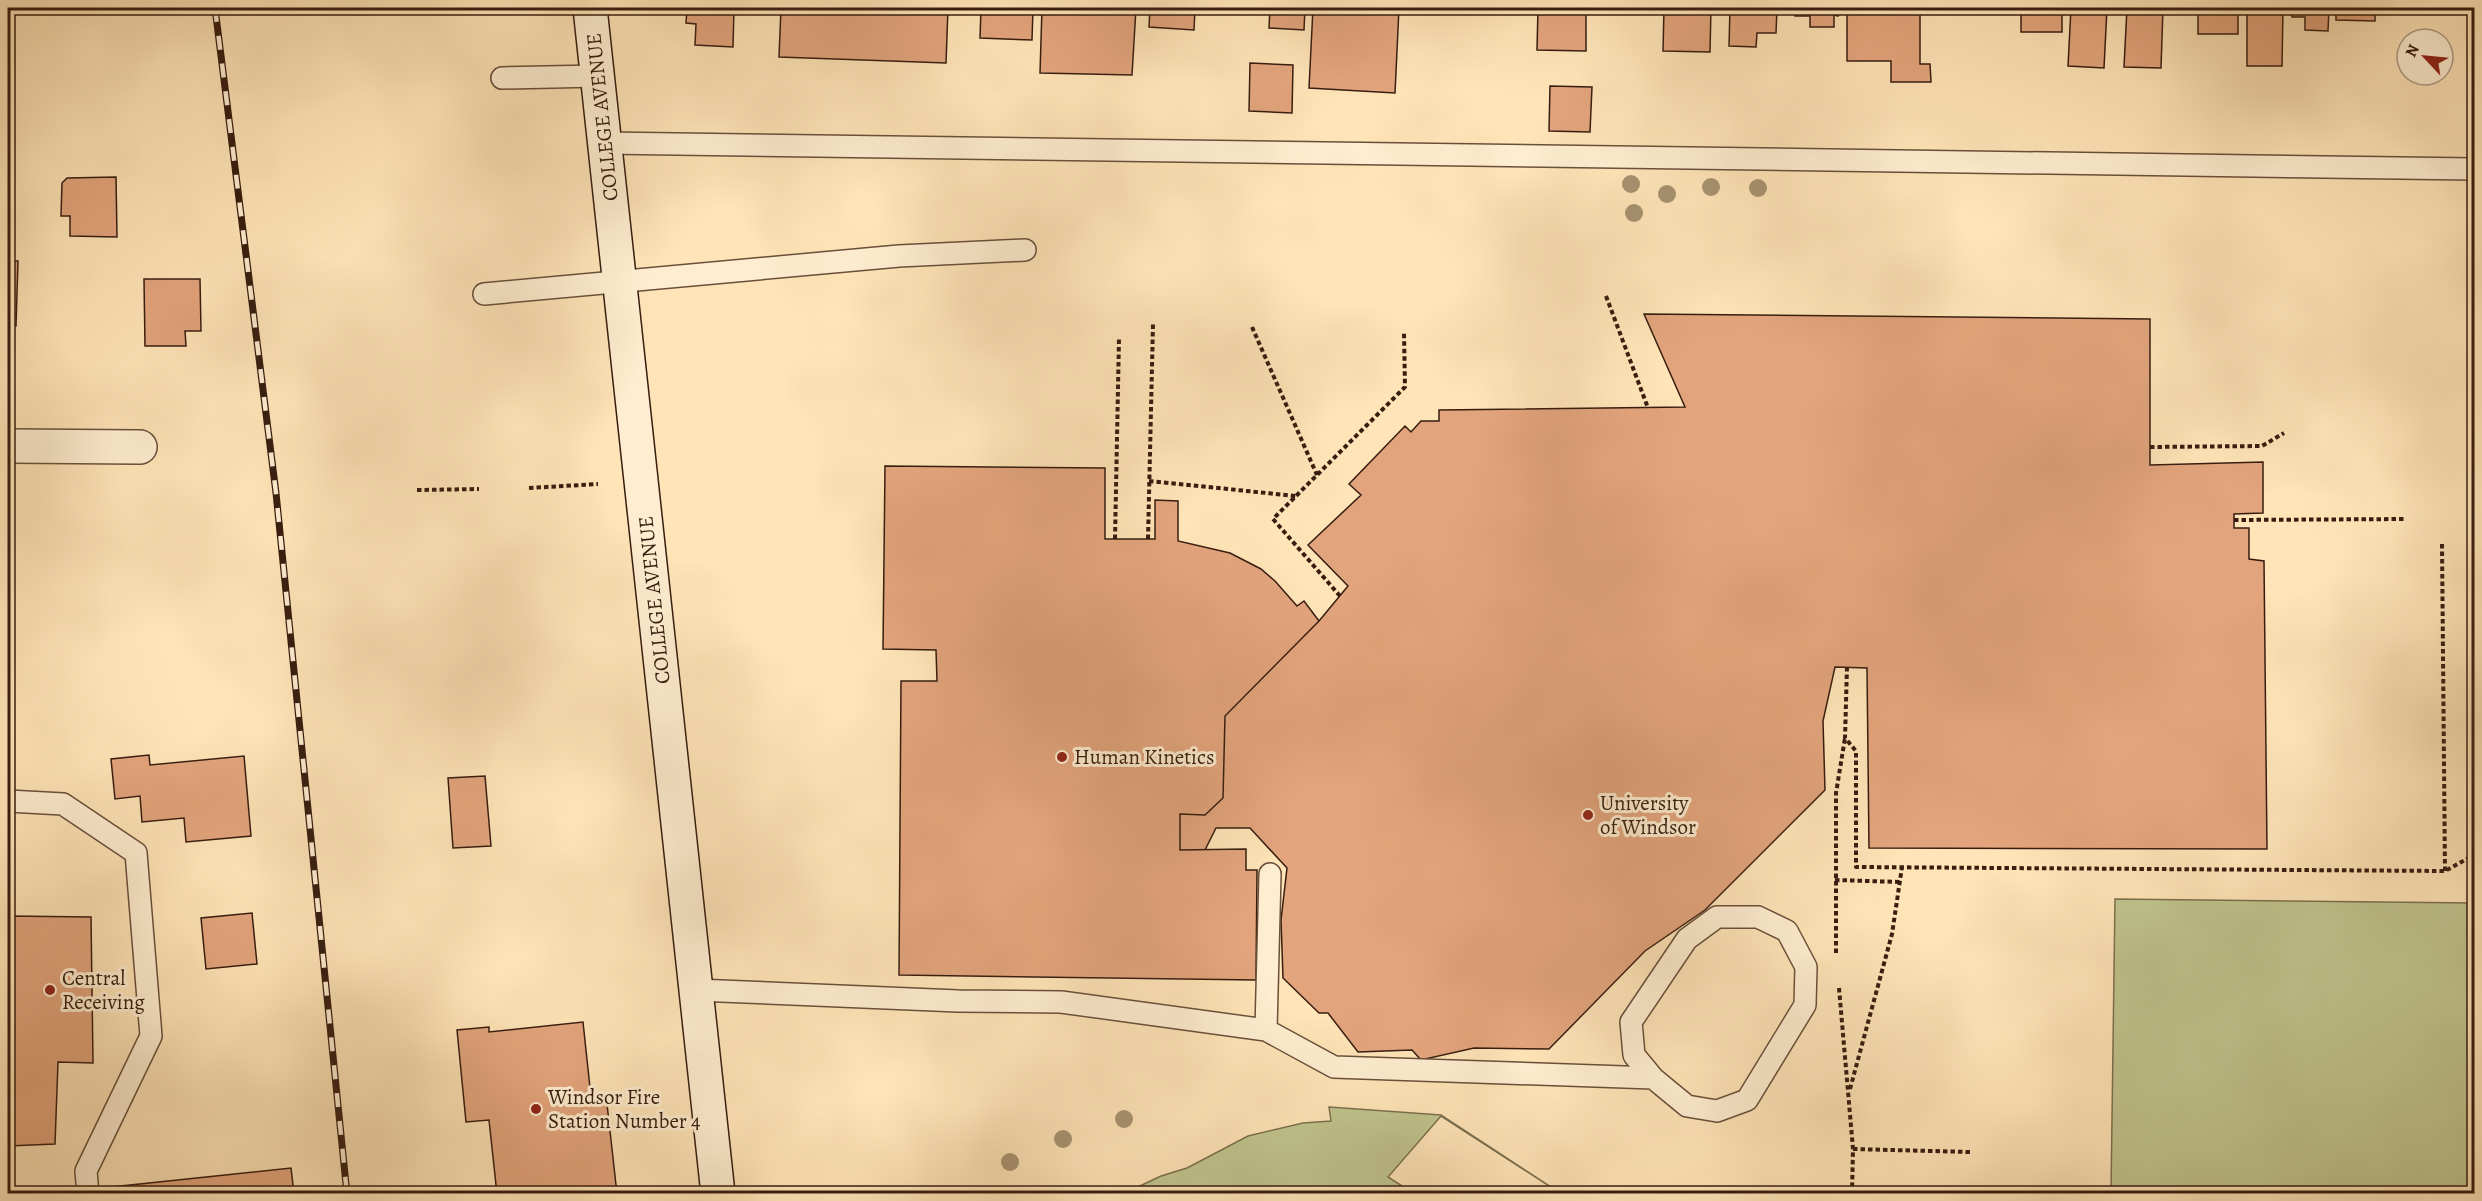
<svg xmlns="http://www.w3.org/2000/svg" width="2482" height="1201" font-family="Alegreya,serif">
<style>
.green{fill:#c0c48e;stroke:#7c704f;stroke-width:1.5}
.building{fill:#e2a47c;stroke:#371d10;stroke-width:1.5}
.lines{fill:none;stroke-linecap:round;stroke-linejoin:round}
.lane-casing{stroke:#694f3a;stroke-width:24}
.street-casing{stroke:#694f3a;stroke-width:36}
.secondary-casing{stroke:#371d10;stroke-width:36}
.path{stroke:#371d10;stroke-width:4;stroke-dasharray:4.5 3;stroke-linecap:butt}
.lane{stroke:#feedd0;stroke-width:21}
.street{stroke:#feedd0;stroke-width:33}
.secondary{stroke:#feedd0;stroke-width:33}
.rail-casing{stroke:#371d10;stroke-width:7}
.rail{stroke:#feedd0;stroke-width:4.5;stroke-dasharray:14;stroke-linecap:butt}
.tree{fill:#a79270}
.poi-dot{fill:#8f2418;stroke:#feedd0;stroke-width:2}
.labels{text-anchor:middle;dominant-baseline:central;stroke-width:6;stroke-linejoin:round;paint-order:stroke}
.street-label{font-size:21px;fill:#371d10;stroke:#feedd0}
.poi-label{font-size:21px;fill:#371d10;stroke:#feedd0;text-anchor:start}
</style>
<rect width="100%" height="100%" fill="#fee4b7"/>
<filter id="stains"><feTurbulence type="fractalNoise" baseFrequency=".00333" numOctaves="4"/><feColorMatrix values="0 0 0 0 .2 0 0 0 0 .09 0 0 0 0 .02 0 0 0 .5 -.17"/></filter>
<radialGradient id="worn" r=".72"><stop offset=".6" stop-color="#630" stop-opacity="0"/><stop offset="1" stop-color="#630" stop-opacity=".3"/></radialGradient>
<path class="green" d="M 2115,899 L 2474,903 L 2474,1193 L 2111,1193 Z
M 1329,1107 L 1441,1115 L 1560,1193 L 1441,1116 L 1388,1177 L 1413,1193 L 1125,1193 L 1161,1176 L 1187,1168 L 1248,1136 L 1303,1123 L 1331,1121 Z"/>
<path class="building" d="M 687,8 L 734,8 L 733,47 L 695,45 L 696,24 L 686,23 Z
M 781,8 L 948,8 L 946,63 L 779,57 Z
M 981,8 L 1033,8 L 1032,40 L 980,38 Z
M 1042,8 L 1136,8 L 1132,75 L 1040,73 Z
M 1150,8 L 1195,8 L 1194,30 L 1149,27 Z
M 1211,8 L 1242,8 L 1242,13 L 1211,11 Z
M 1270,8 L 1305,8 L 1304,30 L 1269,28 Z
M 1313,8 L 1399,8 L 1395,93 L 1309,88 Z
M 1538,8 L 1586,8 L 1586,51 L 1537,50 Z
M 1664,8 L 1711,8 L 1710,52 L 1663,51 Z
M 1730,8 L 1777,8 L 1776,33 L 1757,33 L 1756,47 L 1729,46 Z
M 1795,8 L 1838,8 L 1838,16 L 1834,15 L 1834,27 L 1810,27 L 1810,16 L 1795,16 Z
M 1847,8 L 1888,8 L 1888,13 L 1920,13 L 1920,64 L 1930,64 L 1931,82 L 1891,82 L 1891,61 L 1847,61 Z
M 2021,8 L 2062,8 L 2062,32 L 2021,32 Z
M 2071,8 L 2107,8 L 2104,68 L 2068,66 Z
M 2127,8 L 2163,8 L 2161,68 L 2124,67 Z
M 2198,8 L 2238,8 L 2238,34 L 2198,34 Z
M 2247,8 L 2283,8 L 2282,66 L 2247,66 Z
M 2292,8 L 2329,8 L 2328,31 L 2305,30 L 2305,17 L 2292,17 Z
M 2336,8 L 2375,8 L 2375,21 L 2336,20 Z
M 1250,63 L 1293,65 L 1292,113 L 1249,111 Z
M 1550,86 L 1592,87 L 1590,132 L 1549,131 Z
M 116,177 L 117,237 L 70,236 L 70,216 L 61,216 L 62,183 L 67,178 Z
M 8,261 L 18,261 L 16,326 L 8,326 Z
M 144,279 L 200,279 L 201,331 L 185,331 L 186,346 L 145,346 Z
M 1644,314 L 2150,319 L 2150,465 L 2263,462 L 2263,513 L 2234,514 L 2234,528 L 2249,528 L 2249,559 L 2264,561 L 2267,849 L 1869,848 L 1867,668 L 1835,667 L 1823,721 L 1825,790 L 1705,910 L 1645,951 L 1549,1049 L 1474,1048 L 1421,1060 L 1412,1050 L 1358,1052 L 1328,1013 L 1319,1013 L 1283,978 L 1281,920 L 1287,868 L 1250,828 L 1216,828 L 1205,850 L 1180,850 L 1180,814 L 1205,815 L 1223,798 L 1225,716 L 1319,621 L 1348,586 L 1308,545 L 1361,495 L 1349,484 L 1405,426 L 1411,432 L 1421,421 L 1439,421 L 1439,410 L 1685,407 Z
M 885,466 L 1105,468 L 1105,539 L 1155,539 L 1155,500 L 1178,501 L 1178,541 L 1230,553 L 1261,569 L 1275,581 L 1297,606 L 1304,601 L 1319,621 L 1225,716 L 1223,798 L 1205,815 L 1180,814 L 1180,850 L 1246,849 L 1246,870 L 1257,870 L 1256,980 L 899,975 L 901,681 L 937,681 L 936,650 L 883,649 Z
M 149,755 L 150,765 L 244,756 L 251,836 L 186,842 L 184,818 L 142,822 L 140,796 L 115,799 L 111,759 Z
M 485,776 L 491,846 L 453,848 L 448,778 Z
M 252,913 L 257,964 L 206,969 L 201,918 Z
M 8,916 L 91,917 L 93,1063 L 58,1062 L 55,1144 L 8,1146 Z
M 583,1022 L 591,1097 L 606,1095 L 617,1194 L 497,1194 L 489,1120 L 466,1122 L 457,1030 L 489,1027 L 489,1032 Z
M 291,1168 L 294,1194 L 103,1194 L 102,1188 Z"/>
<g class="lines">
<g class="lane-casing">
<path id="lane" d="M 502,78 L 598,76
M 605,143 L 2474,169
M 484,294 L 899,256 L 1025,250
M 8,801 L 63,804 L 136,853 L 151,1036 L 86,1171 L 88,1194
M 1717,917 L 1758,917 L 1787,931 L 1806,967 L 1805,1005 L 1747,1100 L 1717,1111 L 1687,1106 L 1653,1078 L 1634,1055 L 1631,1022 L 1687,939 Z
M 696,990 L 958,1001 L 1061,1002 L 1266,1030 L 1334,1067 L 1653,1078
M 1266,1030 L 1270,874"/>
</g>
<g class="street-casing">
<path id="street" d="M 8,446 L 140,447"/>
</g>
<g class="secondary-casing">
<path id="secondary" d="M 590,8 L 718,1194"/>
</g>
<path class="path" d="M 1606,296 L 1648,408
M 1252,327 L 1317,475
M 2150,447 L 2262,446 L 2284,433
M 1149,481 L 1296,496
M 529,488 L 598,484
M 417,490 L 479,489
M 2234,520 L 2406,519
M 1115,539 L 1119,338
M 1148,539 L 1153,324
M 2442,544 L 2445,871
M 1340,596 L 1273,519 L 1405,387 L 1404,333
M 1847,667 L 1845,738 L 1856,751 L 1856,867 L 2445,871 L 2474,855
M 1835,880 L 1900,882
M 1836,953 L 1836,793 L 1845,738
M 1839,988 L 1853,1149 L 1852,1194
M 1850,1089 L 1892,934 L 1902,867
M 1853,1149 L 1970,1152"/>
<use href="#lane" class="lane"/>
<use href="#street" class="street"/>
<use href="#secondary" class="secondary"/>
<g class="rail-casing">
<path id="rail" d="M 215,8 L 276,493 L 347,1194"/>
</g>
<use href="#rail" class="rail"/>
</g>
<g class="tree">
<circle cx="1631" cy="184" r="9"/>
<circle cx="1711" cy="187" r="9"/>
<circle cx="1758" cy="188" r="9"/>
<circle cx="1667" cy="194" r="9"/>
<circle cx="1634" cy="213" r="9"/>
<circle cx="1124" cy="1119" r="9"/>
<circle cx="1063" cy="1139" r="9"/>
<circle cx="1010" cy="1162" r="9"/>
</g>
<g class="poi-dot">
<circle cx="1062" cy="757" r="6"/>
<circle cx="1588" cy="815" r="6"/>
<circle cx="50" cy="990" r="6"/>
<circle cx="536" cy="1109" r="6"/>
</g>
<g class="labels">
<g class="street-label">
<text transform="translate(602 117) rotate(-96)">COLLEGE AVENUE</text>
<text transform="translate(654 600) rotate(-96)">COLLEGE AVENUE</text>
</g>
<g class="poi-label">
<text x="1074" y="757">Human Kinetics</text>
<text x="1600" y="803">University<tspan x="1600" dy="24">of Windsor</tspan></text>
<text x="62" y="978">Central<tspan x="62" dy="24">Receiving</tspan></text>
<text x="548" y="1097">Windsor Fire<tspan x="548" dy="24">Station Number 4</tspan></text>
</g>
</g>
<rect width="2482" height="1201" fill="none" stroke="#fee4b7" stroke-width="30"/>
<rect x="9" y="9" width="2464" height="1183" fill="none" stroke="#371d10" stroke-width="3"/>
<rect x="15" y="15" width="2452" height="1171" fill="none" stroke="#371d10" stroke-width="1.5"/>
<g transform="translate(2425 57) rotate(296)"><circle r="28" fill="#feedd0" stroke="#ae9a83" stroke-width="1.5"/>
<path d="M0-4.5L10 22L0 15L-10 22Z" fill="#8f2418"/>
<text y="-9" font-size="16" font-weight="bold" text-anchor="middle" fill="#371d10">N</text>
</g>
<rect width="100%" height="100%" filter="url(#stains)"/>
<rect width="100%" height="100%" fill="url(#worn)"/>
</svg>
